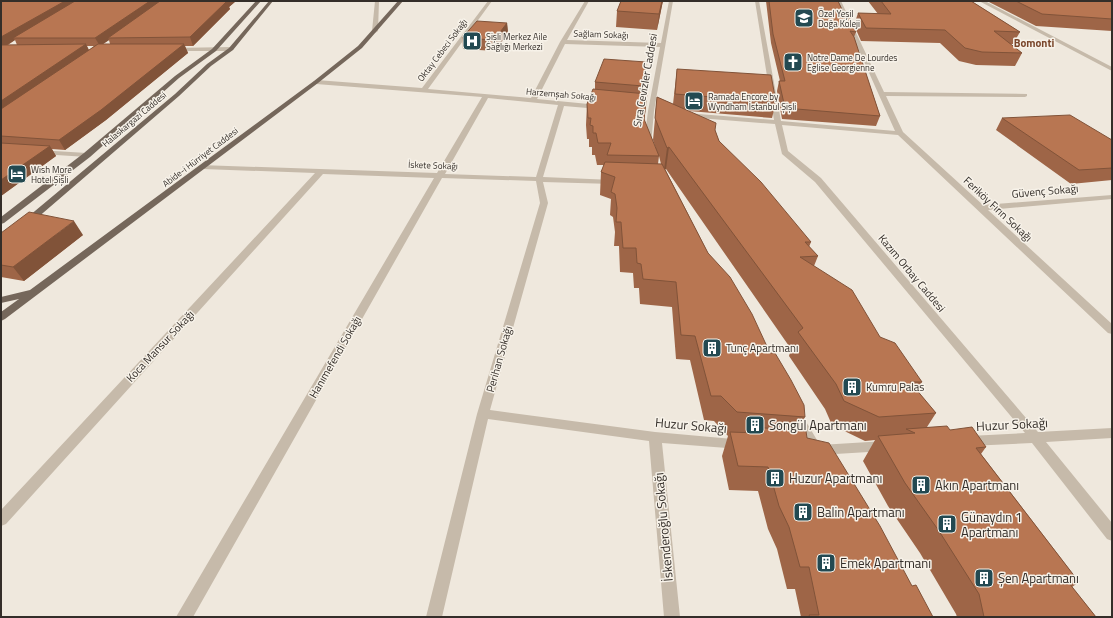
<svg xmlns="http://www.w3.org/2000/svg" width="1113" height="618" font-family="'Titillium Web',sans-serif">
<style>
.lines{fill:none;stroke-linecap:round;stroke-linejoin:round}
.minor{fill:#c6baaa;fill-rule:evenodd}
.major{fill:#75675b;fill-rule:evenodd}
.wall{fill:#9e6547;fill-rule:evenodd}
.shaded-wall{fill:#815339}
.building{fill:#b87652;stroke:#815339}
.labels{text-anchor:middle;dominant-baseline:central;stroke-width:3;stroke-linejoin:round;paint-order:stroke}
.far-poi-label{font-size:9px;fill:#342e29;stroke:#f7f2e9;text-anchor:start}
.far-street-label{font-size:9px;fill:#342e29;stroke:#f7f2e9}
.far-quarter-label{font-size:11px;font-weight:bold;fill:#7a462b;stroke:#f7f2e9}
.street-label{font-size:11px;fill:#342e29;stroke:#f7f2e9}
.poi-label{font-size:11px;fill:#342e29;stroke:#f7f2e9;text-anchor:start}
.near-street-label{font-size:13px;fill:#342e29;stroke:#f7f2e9}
.near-poi-label{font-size:13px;fill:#342e29;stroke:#f7f2e9;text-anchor:start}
</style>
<rect width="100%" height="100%" fill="#efe8dd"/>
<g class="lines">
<path class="minor" d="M 375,1 L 379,1 L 378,31 L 375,33 L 372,31 Z
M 488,1 L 492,1 L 428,89 L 531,98 L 560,42 L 585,1 L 589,1 L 567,40 L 661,43 L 669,1 L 673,1 L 654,111 L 651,145 L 645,145 L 644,143 L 648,111 L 660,47 L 565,44 L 537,99 L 599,105 L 602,107 L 599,109 L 564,106 L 543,177 L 613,180 L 617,182 L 613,184 L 543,182 L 548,203 L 490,410 L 655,432 L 744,440 L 746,444 L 744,448 L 740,449 L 662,443 L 680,617 L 664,617 L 649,441 L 488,419 L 442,617 L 426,617 L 477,414 L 540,203 L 536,181 L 442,178 L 193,617 L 176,617 L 434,178 L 323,174 L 6,524 L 1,526 L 1,510 L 315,173 L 203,169 L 200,169 L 200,165 L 437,173 L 482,97 L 316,84 L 313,82 L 316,80 L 422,88 ZM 488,98 L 558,105 L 536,177 L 445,174 Z
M 755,1 L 759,1 L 781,121 L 895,131 L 837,1 L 841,1 L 884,92 L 1027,94 L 1027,96 L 1025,97 L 886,96 L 903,132 L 983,205 L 1112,195 L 1112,199 L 988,210 L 1112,324 L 1112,334 L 1108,333 L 898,135 L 782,125 L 788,151 L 821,178 L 1038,432 L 1112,428 L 1112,438 L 1046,442 L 1112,523 L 1112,541 L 1107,539 L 1032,443 L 969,446 L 965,445 L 963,441 L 965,437 L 969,436 L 1025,433 L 815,182 L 782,154 L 775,124 L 686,117 L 683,115 L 686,113 L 774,120 Z
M 979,1 L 985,1 L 1112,67 L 1112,71 Z
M 173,48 L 231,47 L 234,49 L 231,51 L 171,51 L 171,49 Z
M 38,150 L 87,153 L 91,155 L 87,157 L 41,154 L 38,154 Z
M 795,408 L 799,410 L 820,445 L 885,441 L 889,442 L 891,446 L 889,450 L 885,451 L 819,455 L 812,453 L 789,413 L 791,410 Z"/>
<path class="major" d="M 256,1 L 261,1 L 216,51 L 179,78 L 90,157 L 4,223 L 1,224 L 1,217 L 84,153 L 175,76 L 212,49 Z
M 269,1 L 273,1 L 233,50 L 211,66 L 179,96 L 29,225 L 23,225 L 22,223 L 23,221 L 175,94 L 207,64 L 229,48 Z
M 398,1 L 403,1 L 362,48 L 318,83 L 5,319 L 1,321 L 1,312 L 19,299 L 1,303 L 1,297 L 30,290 L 314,81 L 358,46 Z"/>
</g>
<path class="wall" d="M 1,1 L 236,1 L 229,7 L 230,9 L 193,46 L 185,46 L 188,53 L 106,120 L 65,150 L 52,149 L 56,156 L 1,196 ZM 15,40 L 17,45 L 8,45 ZM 109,40 L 110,44 L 103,44 ZM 87,46 L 94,46 L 89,50 Z
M 621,1 L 663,1 L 657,30 L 616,27 L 617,11 Z
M 766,1 L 838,1 L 845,16 L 856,32 L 854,37 L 880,116 L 876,126 L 782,119 L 777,91 L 779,81 L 780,81 L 771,43 Z
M 868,1 L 971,1 L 1020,32 L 1013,44 L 1010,44 L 1022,53 L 1015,66 L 976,65 L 959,61 L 940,43 L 861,41 L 854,25 L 858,13 L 878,14 Z
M 987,1 L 1112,1 L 1112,31 L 1036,26 Z
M 507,23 L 508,33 L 495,51 L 463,49 L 462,38 Z
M 646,62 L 643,93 L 644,120 L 657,152 L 653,140 L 657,97 L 673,104 L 677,69 L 776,102 L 772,118 L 689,111 L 715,130 L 719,141 L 811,242 L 809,247 L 818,256 L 814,266 L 922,382 L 916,390 L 936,413 L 927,427 L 950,430 L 986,447 L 981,454 L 1079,582 L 1072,587 L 1096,617 L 957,617 L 956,614 L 920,553 L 888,506 L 863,461 L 875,440 L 865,441 L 832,425 L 825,409 L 789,356 L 791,349 L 666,169 L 665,169 L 708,253 L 770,353 L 805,417 L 799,430 L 807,438 L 933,617 L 801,617 L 795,589 L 787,589 L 777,549 L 768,529 L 758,491 L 729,490 L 722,456 L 728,436 L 714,421 L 704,420 L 690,360 L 676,359 L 672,307 L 640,304 L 639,288 L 634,288 L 633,273 L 620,272 L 619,246 L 614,246 L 615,232 L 613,217 L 610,215 L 611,199 L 600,195 L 601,172 L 604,165 L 597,165 L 595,155 L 592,155 L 592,147 L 589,147 L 589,139 L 587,139 L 586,125 L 587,104 L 595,89 L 595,82 ZM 659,156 L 661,164 L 658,164 Z
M 1002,118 L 1112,140 L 1112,180 L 1071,184 L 996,130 Z
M 1,233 L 83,235 L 24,281 L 1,277 Z"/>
<path class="shaded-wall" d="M 65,1 L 82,1 L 13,38 L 15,40 L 5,46 L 1,47 L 1,37 Z
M 150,1 L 165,1 L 108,38 L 109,40 L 100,46 L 95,38 Z
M 225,1 L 236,1 L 229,7 L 230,9 L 193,46 L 190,37 Z
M 662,1 L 663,1 L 662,5 L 657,30 L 659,14 Z
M 507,23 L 508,33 L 495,51 L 494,40 Z
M 86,44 L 90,53 L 1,115 L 1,101 Z
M 184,44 L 188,53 L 106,120 L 65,150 L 59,140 Z
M 647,94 L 645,114 L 642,141 L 644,119 Z
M 50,146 L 56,156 L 1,196 L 1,180 Z
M 669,147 L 666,169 L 664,170 L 667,148 Z
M 74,221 L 83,235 L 24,281 L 13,267 Z"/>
<path class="building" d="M 1,1 L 65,1 L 1,37 Z
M 75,1 L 150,1 L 95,38 L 13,38 Z
M 160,1 L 227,1 L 190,37 L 108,38 Z
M 621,1 L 662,1 L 659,14 L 617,11 Z
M 769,1 L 838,1 L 845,16 L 849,16 L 856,32 L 850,31 L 854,37 L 880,116 L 785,108 L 779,81 L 785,81 L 773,34 Z
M 881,1 L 971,1 L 1020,32 L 994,31 L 1022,53 L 982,52 L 965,48 L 945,30 L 866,28 L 858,13 L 891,14 Z
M 1016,1 L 1112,1 L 1112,19 L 1042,14 Z
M 477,21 L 507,23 L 494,40 L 462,38 Z
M 86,44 L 1,101 L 1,45 Z
M 98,44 L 184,44 L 101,110 L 59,140 L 1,136 L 1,109 Z
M 604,59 L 646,62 L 643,86 L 595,82 Z
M 677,69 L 771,75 L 776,102 L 675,94 Z
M 593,89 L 647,94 L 644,119 L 659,156 L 607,155 L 611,143 L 598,143 L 596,133 L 593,133 L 593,126 L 590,125 L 591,118 L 588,118 L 587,104 Z
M 657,97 L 716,123 L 715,130 L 719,141 L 761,182 L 811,242 L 805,242 L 818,256 L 800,257 L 852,290 L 880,337 L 895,343 L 922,382 L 910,382 L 936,413 L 879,417 L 844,401 L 836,384 L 798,332 L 803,328 L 669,147 L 667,148 L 655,118 Z
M 1070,115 L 1112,140 L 1112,168 L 1079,170 L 1002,118 Z
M 1,143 L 50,146 L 1,180 Z
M 605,162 L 662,164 L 708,253 L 730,277 L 752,314 L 770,353 L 775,353 L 791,380 L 804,405 L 805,417 L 737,412 L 721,396 L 711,396 L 695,336 L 681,335 L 676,282 L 643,279 L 641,264 L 637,263 L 636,248 L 623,248 L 621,222 L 616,222 L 617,208 L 615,194 L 611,192 L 615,177 L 601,172 Z
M 29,212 L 74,221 L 13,267 L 1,265 L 1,233 Z
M 947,426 L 950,430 L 972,427 L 986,447 L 976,448 L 1079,582 L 1069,583 L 1096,617 L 984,617 L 979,594 L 939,531 L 905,483 L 878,436 L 915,433 L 906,429 Z
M 751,427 L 806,431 L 807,438 L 829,443 L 880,526 L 912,586 L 916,585 L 933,617 L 810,617 L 809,615 L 819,615 L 809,567 L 800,567 L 789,527 L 779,506 L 768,467 L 738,466 L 730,432 L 758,433 Z"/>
<defs>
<g id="school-square" transform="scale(1)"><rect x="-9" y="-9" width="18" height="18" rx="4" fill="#234951" stroke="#f7f2e9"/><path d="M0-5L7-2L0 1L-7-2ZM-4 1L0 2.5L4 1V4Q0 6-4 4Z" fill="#fff"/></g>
<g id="hospital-square" transform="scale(1)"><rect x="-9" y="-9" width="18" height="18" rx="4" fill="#234951" stroke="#f7f2e9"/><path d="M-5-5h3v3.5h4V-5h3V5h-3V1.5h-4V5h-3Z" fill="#fff"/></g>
<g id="church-square" transform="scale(1)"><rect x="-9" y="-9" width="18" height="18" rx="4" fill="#234951" stroke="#f7f2e9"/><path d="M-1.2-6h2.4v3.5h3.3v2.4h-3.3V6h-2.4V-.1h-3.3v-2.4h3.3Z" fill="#fff"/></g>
<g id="hotel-square" transform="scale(1)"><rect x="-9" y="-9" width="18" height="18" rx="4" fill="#234951" stroke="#f7f2e9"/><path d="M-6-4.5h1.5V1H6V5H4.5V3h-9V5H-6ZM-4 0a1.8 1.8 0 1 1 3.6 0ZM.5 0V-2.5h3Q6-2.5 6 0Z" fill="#fff"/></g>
<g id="building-square" transform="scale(1)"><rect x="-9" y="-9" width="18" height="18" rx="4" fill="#234951" stroke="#f7f2e9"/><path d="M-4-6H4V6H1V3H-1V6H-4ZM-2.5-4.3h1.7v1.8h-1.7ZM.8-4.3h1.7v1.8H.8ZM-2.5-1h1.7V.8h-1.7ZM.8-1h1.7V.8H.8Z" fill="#fff"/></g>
</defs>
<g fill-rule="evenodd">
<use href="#school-square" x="804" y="18"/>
<use href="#hospital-square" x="472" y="41"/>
<use href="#church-square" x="793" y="62"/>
<use href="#hotel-square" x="694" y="101"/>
<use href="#hotel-square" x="17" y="174"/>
<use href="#building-square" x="712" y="348"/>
<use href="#building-square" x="852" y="387"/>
<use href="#building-square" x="755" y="425"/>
<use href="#building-square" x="775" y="478"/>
<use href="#building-square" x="921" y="485"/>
<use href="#building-square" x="803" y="512"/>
<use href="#building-square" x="947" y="524"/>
<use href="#building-square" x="826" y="563"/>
<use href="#building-square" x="984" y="578"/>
</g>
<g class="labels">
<g class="far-poi-label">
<text x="818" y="13">Özel Yeşil<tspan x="818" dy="10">Doğa Koleji</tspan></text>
<text x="486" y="36">Şişli Merkez Aile<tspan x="486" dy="10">Sağlığı Merkezi</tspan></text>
<text x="807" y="57">Notre Dame De Lourdes<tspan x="807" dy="10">Eglise Georgienne</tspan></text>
<text x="708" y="96">Ramada Encore by<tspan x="708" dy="10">Wyndham İstanbul Şişli</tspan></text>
<text x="31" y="169">Wish More<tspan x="31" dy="10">Hotel Şişli</tspan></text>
</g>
<g class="far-street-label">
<text transform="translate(601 34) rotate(2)">Sağlam Sokağı</text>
<text transform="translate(442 50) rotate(-53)">Oktay Cebeci Sokağı</text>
<text transform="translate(561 94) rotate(5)">Harzemşah Sokağı</text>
<text transform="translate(134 119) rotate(-40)">Halaskargazi Caddesi</text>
<text transform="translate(200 157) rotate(-37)">Abide-i Hürriyet Caddesi</text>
<text transform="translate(433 165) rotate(2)">İskete Sokağı</text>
</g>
<g class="far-quarter-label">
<text x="1034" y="43">Bomonti</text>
</g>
<g class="street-label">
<text transform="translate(645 80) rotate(-80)">Sıra Cevizler Caddesi</text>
<text transform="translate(1045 191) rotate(-5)">Güvenç Sokağı</text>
<text transform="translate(998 209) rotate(43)">Feriköy Fırın Sokağı</text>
<text transform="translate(912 273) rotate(50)">Kazım Orbay Caddesi</text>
<text transform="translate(160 346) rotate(-47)">Koca Mansur Sokağı</text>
<text transform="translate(335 357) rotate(-60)">Hanımefendi Sokağı</text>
<text transform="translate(499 359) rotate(-74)">Perihan Sokağı</text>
</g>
<g class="poi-label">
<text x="726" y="348">Tunç Apartmanı</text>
<text x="866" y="387">Kumru Palas</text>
</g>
<g class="near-street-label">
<text transform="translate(1012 424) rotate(-3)">Huzur Sokağı</text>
<text transform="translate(691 425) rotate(5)">Huzur Sokağı</text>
<text transform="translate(663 527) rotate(-95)">İskenderoğlu Sokağı</text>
</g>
<g class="near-poi-label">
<text x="769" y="425">Songül Apartmanı</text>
<text x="789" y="478">Huzur Apartmanı</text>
<text x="935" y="485">Akın Apartmanı</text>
<text x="817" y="512">Balin Apartmanı</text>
<text x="961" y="517">Günaydın 1<tspan x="961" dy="15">Apartmanı</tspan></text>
<text x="840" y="563">Emek Apartmanı</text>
<text x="998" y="578">Şen Apartmanı</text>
</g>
</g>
<rect width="1113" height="618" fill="none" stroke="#342e29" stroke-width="4"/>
</svg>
